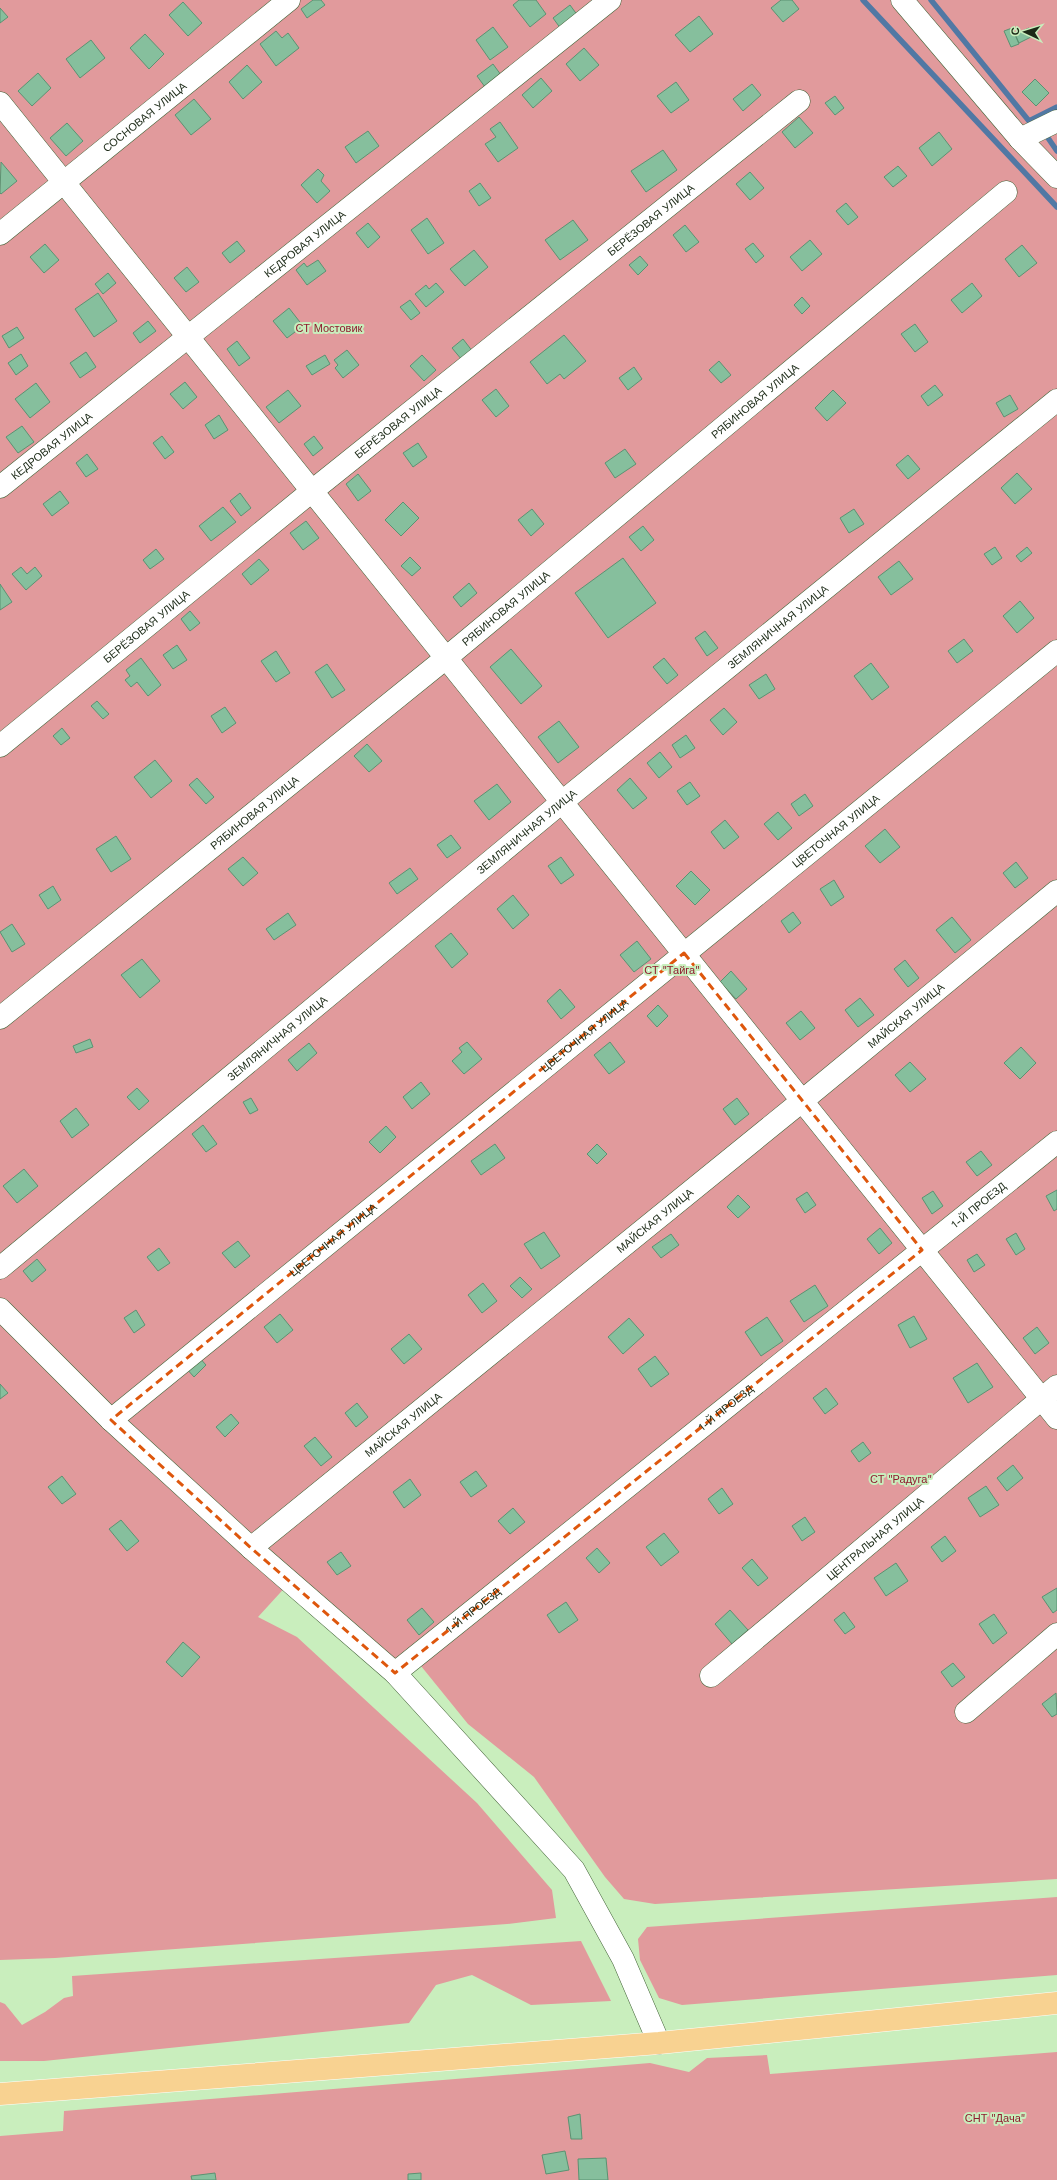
<svg xmlns="http://www.w3.org/2000/svg" width="1057" height="2180" font-family="'Work Sans',sans-serif">
<style>
.green{fill:#e19a9c}
.lines{fill:none;stroke-linecap:round;stroke-linejoin:round}
.stream{stroke:#5178a4;stroke-width:5.5}
.building{fill:#86bf9d;stroke:#5b9272}
.minor-casing{stroke:#436338;stroke-width:23}
.major-casing{stroke:#fff;stroke-width:23}
.minor{stroke:#fff;stroke-width:22}
.major{stroke:#f8d291;stroke-width:22}
.marked{fill:none;stroke:#de570d;stroke-width:3;stroke-dasharray:8 5;stroke-linejoin:round}
.labels{text-anchor:middle;dominant-baseline:central;stroke-width:4;stroke-linejoin:round;paint-order:stroke}
.street-label{font-size:11px;fill:#1c2a17;stroke:#c9eebd}
.park-label{font-size:11px;fill:#8e1c2f;stroke:#c9eebd}
</style>
<rect width="100%" height="100%" fill="#c9eebd"/>
<path class="green" d="M 0,0 L 1057,0 L 1057,1879 L 655,1904 L 624,1899 L 605,1877 L 534,1777 L 468,1724 L 421,1666 L 395,1673 L 290,1582 L 258,1617 L 297,1637 L 477,1803 L 552,1890 L 556,1918 L 507,1924 L 55,1958 L 0,1960 Z
M 1057,1897 L 1057,1975 L 682,2005 L 659,1998 L 640,1960 L 638,1939 L 647,1927 Z
M 581,1941 L 611,2001 L 531,2005 L 472,1975 L 436,1985 L 409,2023 L 44,2061 L 0,2061 L 0,2002 L 5,2004 L 22,2025 L 45,2012 L 64,1998 L 73,1996 L 72,1976 Z
M 1057,2052 L 1057,2180 L 0,2180 L 0,2136 L 63,2131 L 64,2111 L 650,2063 L 689,2072 L 707,2058 L 767,2055 L 770,2074 Z"/>
<g class="lines">
<path class="stream" d="M 863,0 L 1057,207
M 931,0 L 1029,121 L 1057,107
M 1049,134 L 1046,135 L 1057,151"/>
</g>
<path class="building" d="M 313,0 L 321,0 L 325,5 L 307,18 L 301,9 Z
M 519,0 L 536,0 L 546,14 L 530,27 L 513,5 Z
M 781,0 L 792,0 L 799,9 L 783,22 L 771,8 Z
M 183,2 L 202,23 L 188,36 L 169,15 Z
M 570,5 L 578,16 L 561,29 L 553,18 Z
M 0,8 L 8,17 L 0,23 Z
M 699,16 L 713,34 L 690,52 L 675,35 Z
M 493,27 L 508,47 L 490,60 L 476,40 Z
M 1012,28 L 1019,44 L 1011,47 L 1004,31 Z
M 1029,28 L 1033,36 L 1019,43 L 1015,34 Z
M 276,31 L 282,38 L 288,33 L 299,48 L 276,66 L 260,44 Z
M 145,34 L 164,54 L 149,69 L 130,48 Z
M 91,40 L 105,58 L 80,78 L 66,59 Z
M 584,48 L 599,65 L 580,81 L 566,64 Z
M 493,64 L 501,75 L 485,87 L 477,76 Z
M 247,65 L 262,82 L 243,99 L 229,82 Z
M 38,73 L 51,88 L 32,106 L 18,91 Z
M 541,78 L 552,91 L 533,108 L 522,95 Z
M 1035,79 L 1049,93 L 1036,106 L 1022,92 Z
M 676,82 L 689,100 L 671,113 L 657,96 Z
M 752,84 L 761,95 L 743,111 L 733,99 Z
M 835,96 L 844,108 L 835,115 L 825,103 Z
M 194,99 L 211,119 L 191,135 L 175,115 Z
M 799,117 L 813,133 L 795,148 L 782,132 Z
M 500,122 L 518,148 L 498,162 L 485,144 L 496,137 L 490,129 Z
M 67,123 L 83,141 L 66,156 L 50,138 Z
M 368,131 L 379,146 L 356,163 L 345,147 Z
M 939,132 L 952,149 L 932,166 L 919,148 Z
M 663,150 L 677,170 L 646,192 L 631,171 Z
M 1,162 L 17,181 L 1,194 L 0,193 Z
M 898,166 L 907,176 L 893,187 L 884,177 Z
M 318,169 L 324,175 L 321,181 L 330,191 L 317,203 L 301,185 Z
M 750,172 L 764,188 L 750,200 L 736,184 Z
M 480,183 L 491,198 L 479,206 L 469,191 Z
M 846,203 L 858,217 L 848,225 L 836,211 Z
M 427,218 L 444,243 L 428,254 L 411,230 Z
M 573,220 L 588,240 L 560,260 L 545,240 Z
M 368,223 L 380,237 L 368,248 L 356,233 Z
M 685,225 L 699,242 L 686,252 L 673,235 Z
M 810,240 L 822,254 L 802,271 L 790,257 Z
M 237,241 L 245,251 L 230,263 L 222,253 Z
M 753,243 L 764,256 L 756,263 L 745,249 Z
M 45,244 L 59,260 L 44,273 L 30,257 Z
M 1022,245 L 1037,263 L 1019,277 L 1005,259 Z
M 474,250 L 488,267 L 465,286 L 450,269 Z
M 640,256 L 648,265 L 638,275 L 629,265 Z
M 318,260 L 326,271 L 307,285 L 296,270 L 304,263 L 307,267 Z
M 187,267 L 199,282 L 186,292 L 174,278 Z
M 108,273 L 116,283 L 103,294 L 95,284 Z
M 436,283 L 444,292 L 426,307 L 415,294 L 426,285 L 429,289 Z
M 972,283 L 982,296 L 962,313 L 951,300 Z
M 98,293 L 117,321 L 94,337 L 75,309 Z
M 802,297 L 810,306 L 802,314 L 794,305 Z
M 410,300 L 420,313 L 411,320 L 400,307 Z
M 289,308 L 303,326 L 287,338 L 273,321 Z
M 148,321 L 156,331 L 140,343 L 133,333 Z
M 915,324 L 928,342 L 915,352 L 901,334 Z
M 17,327 L 24,338 L 9,348 L 2,336 Z
M 564,335 L 586,361 L 564,379 L 560,374 L 547,384 L 530,362 Z
M 463,339 L 473,352 L 462,360 L 452,348 Z
M 237,341 L 250,358 L 239,366 L 227,349 Z
M 347,350 L 359,365 L 343,378 L 335,368 L 338,365 L 334,360 Z
M 86,352 L 96,367 L 80,378 L 70,363 Z
M 21,354 L 28,366 L 16,375 L 8,363 Z
M 325,355 L 330,364 L 312,375 L 306,366 Z
M 422,355 L 436,370 L 424,381 L 410,366 Z
M 719,361 L 731,375 L 721,383 L 709,370 Z
M 634,367 L 642,379 L 628,390 L 619,378 Z
M 185,382 L 197,397 L 183,409 L 170,394 Z
M 36,383 L 50,402 L 30,418 L 15,399 Z
M 935,385 L 943,395 L 928,406 L 921,396 Z
M 496,389 L 509,406 L 496,417 L 482,400 Z
M 288,390 L 301,406 L 279,423 L 266,407 Z
M 833,390 L 846,403 L 827,421 L 815,408 Z
M 1010,395 L 1018,409 L 1004,417 L 996,403 Z
M 219,415 L 228,430 L 214,439 L 205,425 Z
M 22,426 L 34,442 L 18,453 L 6,437 Z
M 162,436 L 174,452 L 165,459 L 153,443 Z
M 314,436 L 323,448 L 313,456 L 304,444 Z
M 418,443 L 427,457 L 413,467 L 403,453 Z
M 625,449 L 636,464 L 615,478 L 605,463 Z
M 87,454 L 98,469 L 86,477 L 76,463 Z
M 908,455 L 920,469 L 908,479 L 896,465 Z
M 1017,473 L 1032,489 L 1015,504 L 1001,488 Z
M 358,474 L 371,491 L 358,501 L 346,484 Z
M 60,491 L 69,503 L 52,516 L 43,504 Z
M 240,493 L 251,508 L 241,516 L 230,501 Z
M 403,502 L 419,518 L 401,536 L 385,520 Z
M 223,507 L 236,522 L 211,541 L 199,526 Z
M 532,509 L 544,524 L 531,536 L 518,520 Z
M 854,509 L 864,524 L 849,533 L 840,518 Z
M 306,521 L 319,538 L 303,550 L 290,533 Z
M 643,526 L 654,540 L 641,551 L 629,537 Z
M 995,547 L 1002,558 L 992,565 L 984,554 Z
M 1027,547 L 1032,553 L 1021,562 L 1016,556 Z
M 156,549 L 164,559 L 150,569 L 143,560 Z
M 410,557 L 421,568 L 412,576 L 401,566 Z
M 623,558 L 656,603 L 608,638 L 575,593 Z
M 259,559 L 269,570 L 251,585 L 242,574 Z
M 899,561 L 913,579 L 891,595 L 878,577 Z
M 21,567 L 27,574 L 35,567 L 42,576 L 26,590 L 12,574 Z
M 469,583 L 477,593 L 461,607 L 453,597 Z
M 0,584 L 12,602 L 0,610 Z
M 1020,601 L 1034,618 L 1017,633 L 1003,616 Z
M 190,611 L 200,623 L 190,631 L 181,619 Z
M 705,631 L 718,648 L 707,656 L 695,638 Z
M 964,639 L 973,651 L 957,663 L 948,651 Z
M 177,645 L 187,660 L 173,669 L 163,655 Z
M 511,649 L 542,686 L 521,704 L 490,667 Z
M 276,651 L 290,673 L 276,682 L 261,661 Z
M 141,658 L 161,685 L 148,696 L 137,682 L 131,687 L 125,680 L 130,676 L 126,670 Z
M 664,658 L 678,675 L 667,684 L 653,667 Z
M 871,663 L 889,687 L 872,700 L 854,676 Z
M 327,664 L 345,690 L 332,698 L 315,672 Z
M 766,674 L 775,689 L 759,699 L 749,685 Z
M 97,701 L 109,714 L 103,719 L 91,706 Z
M 225,707 L 236,723 L 222,733 L 211,716 Z
M 724,708 L 737,722 L 723,735 L 710,720 Z
M 559,721 L 579,747 L 558,763 L 538,737 Z
M 62,728 L 70,738 L 61,745 L 53,736 Z
M 686,735 L 695,748 L 680,758 L 672,745 Z
M 367,744 L 382,761 L 369,772 L 354,756 Z
M 660,752 L 672,767 L 659,778 L 647,763 Z
M 155,760 L 172,781 L 151,798 L 134,777 Z
M 197,778 L 214,797 L 206,804 L 189,785 Z
M 630,778 L 647,798 L 633,809 L 617,790 Z
M 690,782 L 700,796 L 687,805 L 677,791 Z
M 497,784 L 511,802 L 489,820 L 474,801 Z
M 805,794 L 813,806 L 799,816 L 791,804 Z
M 778,812 L 792,828 L 778,840 L 764,824 Z
M 725,820 L 739,837 L 724,849 L 711,832 Z
M 885,829 L 900,847 L 880,863 L 865,846 Z
M 451,835 L 461,848 L 447,858 L 437,845 Z
M 116,836 L 131,859 L 111,872 L 96,849 Z
M 243,857 L 258,873 L 243,886 L 228,869 Z
M 561,857 L 574,875 L 561,884 L 548,866 Z
M 1016,862 L 1028,878 L 1015,888 L 1003,873 Z
M 410,868 L 418,879 L 397,894 L 389,883 Z
M 691,871 L 710,890 L 695,905 L 676,886 Z
M 834,880 L 844,897 L 831,906 L 820,889 Z
M 53,886 L 61,900 L 48,909 L 39,895 Z
M 513,895 L 529,915 L 513,929 L 497,909 Z
M 793,912 L 801,923 L 789,933 L 781,921 Z
M 288,913 L 296,925 L 274,940 L 266,929 Z
M 952,917 L 971,940 L 955,953 L 936,930 Z
M 12,924 L 25,944 L 12,952 L 0,932 Z
M 451,933 L 468,954 L 452,968 L 435,946 Z
M 637,941 L 651,959 L 634,972 L 620,955 Z
M 142,959 L 160,981 L 140,998 L 121,975 Z
M 905,960 L 919,978 L 908,987 L 894,969 Z
M 731,971 L 747,989 L 736,999 L 720,982 Z
M 560,989 L 575,1007 L 561,1019 L 547,1001 Z
M 860,998 L 874,1015 L 858,1027 L 845,1010 Z
M 658,1005 L 668,1016 L 657,1027 L 647,1016 Z
M 801,1011 L 815,1028 L 800,1040 L 786,1023 Z
M 90,1039 L 93,1047 L 76,1053 L 73,1046 Z
M 467,1042 L 482,1059 L 464,1074 L 452,1061 L 462,1052 L 459,1048 Z
M 610,1042 L 625,1062 L 609,1074 L 594,1055 Z
M 309,1043 L 317,1053 L 297,1071 L 288,1060 Z
M 1021,1047 L 1036,1063 L 1020,1079 L 1004,1063 Z
M 910,1062 L 926,1079 L 910,1092 L 895,1075 Z
M 421,1082 L 430,1094 L 412,1109 L 403,1097 Z
M 137,1088 L 149,1101 L 139,1110 L 127,1097 Z
M 251,1098 L 258,1110 L 250,1114 L 243,1102 Z
M 737,1098 L 749,1114 L 735,1125 L 723,1109 Z
M 76,1108 L 89,1125 L 72,1138 L 60,1121 Z
M 203,1125 L 217,1144 L 206,1152 L 192,1134 Z
M 386,1126 L 396,1137 L 380,1153 L 369,1142 Z
M 495,1144 L 505,1158 L 481,1175 L 471,1161 Z
M 597,1144 L 607,1154 L 597,1164 L 587,1154 Z
M 981,1151 L 992,1165 L 977,1176 L 966,1162 Z
M 24,1169 L 38,1186 L 17,1203 L 3,1186 Z
M 1057,1190 L 1057,1209 L 1054,1211 L 1046,1196 Z
M 933,1191 L 943,1206 L 932,1214 L 922,1198 Z
M 807,1192 L 816,1205 L 805,1213 L 796,1199 Z
M 738,1195 L 750,1207 L 738,1218 L 727,1207 Z
M 880,1228 L 892,1243 L 879,1254 L 867,1239 Z
M 544,1232 L 560,1256 L 541,1269 L 524,1244 Z
M 1016,1233 L 1025,1249 L 1016,1255 L 1006,1239 Z
M 671,1234 L 679,1245 L 661,1258 L 652,1247 Z
M 238,1241 L 250,1256 L 235,1268 L 222,1253 Z
M 159,1248 L 170,1263 L 158,1271 L 147,1257 Z
M 977,1254 L 985,1265 L 974,1272 L 967,1260 Z
M 37,1259 L 46,1270 L 32,1282 L 23,1271 Z
M 520,1277 L 532,1289 L 522,1298 L 510,1286 Z
M 483,1283 L 497,1301 L 482,1313 L 468,1295 Z
M 815,1285 L 828,1306 L 804,1322 L 790,1301 Z
M 136,1310 L 145,1325 L 134,1333 L 124,1318 Z
M 280,1314 L 293,1330 L 277,1343 L 264,1327 Z
M 914,1316 L 927,1339 L 910,1348 L 898,1325 Z
M 767,1317 L 783,1341 L 761,1356 L 745,1332 Z
M 629,1318 L 644,1335 L 623,1354 L 608,1337 Z
M 1037,1327 L 1049,1343 L 1035,1354 L 1023,1338 Z
M 409,1334 L 422,1349 L 404,1364 L 391,1349 Z
M 198,1356 L 206,1365 L 194,1377 L 186,1368 Z
M 655,1356 L 669,1374 L 651,1387 L 638,1369 Z
M 977,1363 L 993,1387 L 968,1403 L 953,1378 Z
M 0,1384 L 8,1393 L 0,1399 Z
M 826,1388 L 838,1404 L 825,1414 L 813,1398 Z
M 357,1403 L 368,1417 L 356,1427 L 345,1413 Z
M 231,1414 L 239,1423 L 225,1437 L 216,1427 Z
M 315,1437 L 332,1457 L 321,1466 L 304,1446 Z
M 863,1442 L 871,1453 L 859,1462 L 851,1451 Z
M 1013,1465 L 1023,1478 L 1007,1491 L 997,1478 Z
M 476,1471 L 487,1486 L 471,1497 L 460,1482 Z
M 62,1476 L 76,1494 L 62,1504 L 48,1487 Z
M 410,1479 L 421,1495 L 404,1508 L 393,1492 Z
M 986,1486 L 999,1505 L 980,1517 L 968,1498 Z
M 722,1488 L 733,1504 L 719,1514 L 708,1499 Z
M 513,1508 L 525,1522 L 510,1534 L 498,1521 Z
M 805,1517 L 815,1532 L 802,1541 L 792,1526 Z
M 121,1520 L 139,1541 L 127,1551 L 109,1529 Z
M 664,1533 L 679,1552 L 661,1566 L 646,1547 Z
M 945,1536 L 956,1551 L 942,1562 L 931,1547 Z
M 597,1548 L 610,1563 L 599,1573 L 586,1558 Z
M 341,1552 L 351,1566 L 337,1575 L 327,1562 Z
M 752,1559 L 768,1578 L 758,1586 L 742,1568 Z
M 896,1563 L 908,1581 L 886,1596 L 874,1578 Z
M 1057,1588 L 1057,1610 L 1053,1613 L 1042,1597 Z
M 566,1602 L 578,1620 L 559,1633 L 547,1615 Z
M 422,1608 L 434,1622 L 419,1635 L 407,1620 Z
M 730,1610 L 748,1630 L 732,1644 L 715,1624 Z
M 844,1612 L 855,1627 L 845,1634 L 834,1620 Z
M 994,1614 L 1007,1633 L 993,1644 L 979,1624 Z
M 183,1642 L 200,1657 L 182,1677 L 166,1662 Z
M 953,1663 L 965,1677 L 952,1687 L 941,1672 Z
M 1056,1693 L 1057,1714 L 1052,1717 L 1042,1704 Z
M 580,2114 L 582,2139 L 571,2139 L 568,2117 Z
M 565,2151 L 569,2170 L 546,2174 L 542,2155 Z
M 606,2158 L 608,2180 L 579,2180 L 578,2159 Z
M 215,2173 L 216,2180 L 192,2180 L 191,2176 Z
M 421,2173 L 421,2180 L 408,2180 L 408,2174 Z"/>
<g class="lines">
<g class="minor-casing">
<g id="minor">
<path d="M 902,0 L 1020,139 L 1057,177"/>
<path d="M 0,103 L 1057,1418"/>
<path d="M 1020,139 L 1057,121"/>
<path id="s1" d="M 0,234 L 289,0"/>
<path id="s2" d="M 0,487 L 610,0"/>
<path id="s3" d="M 0,746 L 312,491 L 799,101"/>
<path id="s4" d="M 0,1018 L 446,658 L 1006,192"/>
<path id="s5" d="M 0,1268 L 562,802 L 1057,400"/>
<path d="M 0,1309 L 111,1420 L 251,1548 L 395,1673 L 574,1870 L 623,1959 L 659,2043"/>
<path id="s6" d="M 111,1420 L 1057,651"/>
<path id="s7" d="M 251,1548 L 802,1101 L 1057,891"/>
<path id="s8" d="M 395,1673 L 1057,1142"/>
<path id="s9" d="M 711,1676 L 1057,1386"/>
<path d="M 966,1712 L 1057,1634"/>
</g>
</g>
<g class="major-casing">
<path id="major" d="M 0,2094 L 659,2043 L 1057,2003"/>
</g>
<use href="#minor" class="minor"/>
<use href="#major" class="major"/>
</g>
<path class="marked" d="M 684,953 L 922,1250 L 395,1673 L 251,1548 L 111,1420 Z"/>
<g class="labels">
<g class="street-label">
<text stroke="none"><textPath href="#s1" startOffset="186">СОСНОВАЯ УЛИЦА</textPath></text>
<text stroke="none"><textPath href="#s3" startOffset="837">БЕРЁЗОВАЯ УЛИЦА</textPath></text>
<text stroke="none"><textPath href="#s2" startOffset="390">КЕДРОВАЯ УЛИЦА</textPath></text>
<text stroke="none"><textPath href="#s4" startOffset="975">РЯБИНОВАЯ УЛИЦА</textPath></text>
<text stroke="none"><textPath href="#s3" startOffset="513">БЕРЁЗОВАЯ УЛИЦА</textPath></text>
<text stroke="none"><textPath href="#s2" startOffset="66">КЕДРОВАЯ УЛИЦА</textPath></text>
<text stroke="none"><textPath href="#s4" startOffset="651">РЯБИНОВАЯ УЛИЦА</textPath></text>
<text stroke="none"><textPath href="#s3" startOffset="189">БЕРЁЗОВАЯ УЛИЦА</textPath></text>
<text stroke="none"><textPath href="#s5" startOffset="1008">ЗЕМЛЯНИЧНАЯ УЛИЦА</textPath></text>
<text stroke="none"><textPath href="#s4" startOffset="327">РЯБИНОВАЯ УЛИЦА</textPath></text>
<text stroke="none"><textPath href="#s5" startOffset="684">ЗЕМЛЯНИЧНАЯ УЛИЦА</textPath></text>
<text stroke="none"><textPath href="#s6" startOffset="934">ЦВЕТОЧНАЯ УЛИЦА</textPath></text>
<text stroke="none"><textPath href="#s7" startOffset="844">МАЙСКАЯ УЛИЦА</textPath></text>
<text stroke="none"><textPath href="#s6" startOffset="610">ЦВЕТОЧНАЯ УЛИЦА</textPath></text>
<text stroke="none"><textPath href="#s5" startOffset="360">ЗЕМЛЯНИЧНАЯ УЛИЦА</textPath></text>
<text stroke="none"><textPath href="#s8" startOffset="748">1-Й ПРОЕЗД</textPath></text>
<text stroke="none"><textPath href="#s7" startOffset="520">МАЙСКАЯ УЛИЦА</textPath></text>
<text stroke="none"><textPath href="#s6" startOffset="286">ЦВЕТОЧНАЯ УЛИЦА</textPath></text>
<text stroke="none"><textPath href="#s8" startOffset="424">1-Й ПРОЕЗД</textPath></text>
<text stroke="none"><textPath href="#s7" startOffset="196">МАЙСКАЯ УЛИЦА</textPath></text>
<text stroke="none"><textPath href="#s9" startOffset="214">ЦЕНТРАЛЬНАЯ УЛИЦА</textPath></text>
<text stroke="none"><textPath href="#s8" startOffset="100">1-Й ПРОЕЗД</textPath></text>
</g>
<g class="park-label">
<text x="329" y="328">СТ Мостовик</text>
<text x="672" y="970">СТ "Тайга"</text>
<text x="901" y="1479">СТ "Радуга"</text>
<text x="995" y="2118">СНТ "Дача"</text>
</g>
</g>
<g transform="translate(1025 32) rotate(274)" stroke="#c9eebd" stroke-width="3" paint-order="stroke">
<path d="M0-3L7 15L0 10L-7 15Z" fill="#1c2a17"/>
<text y="-6" font-size="11" font-weight="bold" text-anchor="middle" fill="#1c2a17">С</text>
</g>
</svg>
